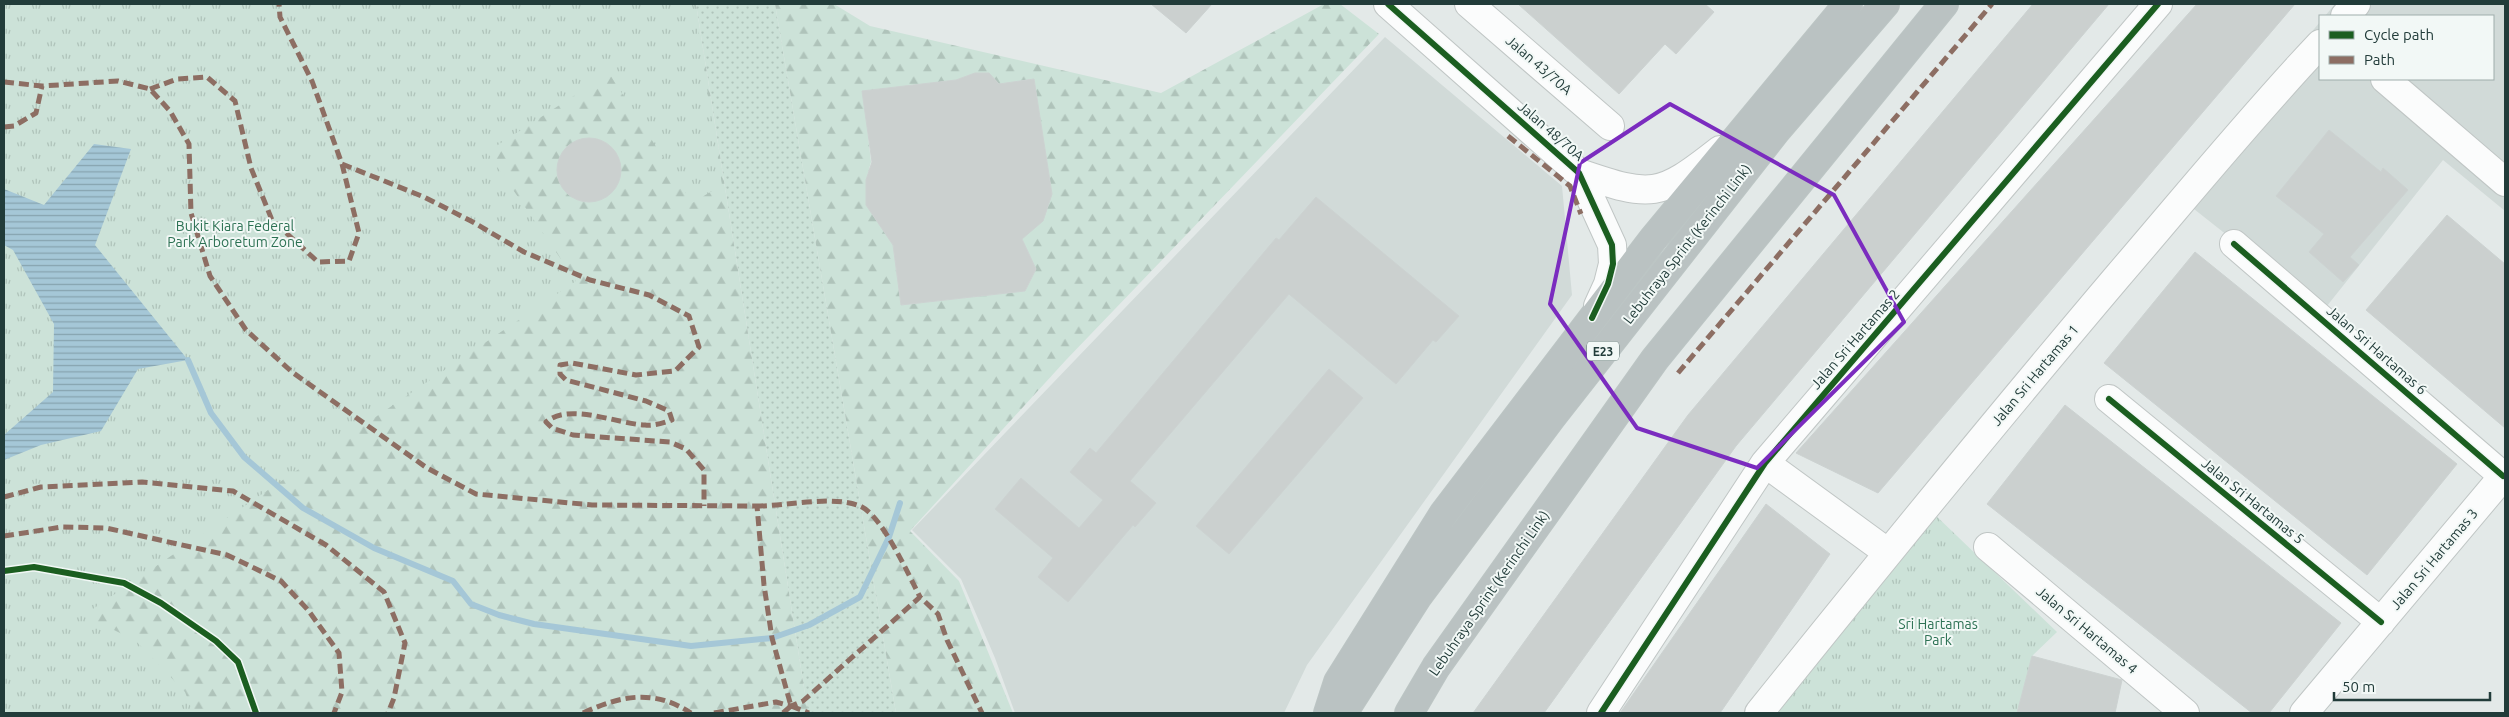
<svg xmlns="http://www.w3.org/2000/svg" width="2509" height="717" font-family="Ubuntu,sans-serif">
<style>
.built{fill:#d1dad8}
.grass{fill:url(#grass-dots)}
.forest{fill:url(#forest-firs);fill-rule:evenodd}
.park{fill:url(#park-tufts)}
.pitch{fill:#cce2d8}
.water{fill:url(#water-rules)}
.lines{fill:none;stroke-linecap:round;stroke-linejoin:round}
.stream{stroke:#a5c7d7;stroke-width:6}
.building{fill:#cbd0cf;stroke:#ccd2d1}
.minor-casing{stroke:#c0c6c5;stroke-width:30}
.highway-casing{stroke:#bcc5c4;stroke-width:30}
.minor{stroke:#fbfcfc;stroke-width:28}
.highway{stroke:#bac2c2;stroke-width:28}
.quiet{stroke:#8d6e63;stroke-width:5;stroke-dasharray:10 5;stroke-linecap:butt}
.cycleway-casing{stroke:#f2f8f6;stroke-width:9}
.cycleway{stroke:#1b5e20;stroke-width:6}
.marked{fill:none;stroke:#7b2cbf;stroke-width:4;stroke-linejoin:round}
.labels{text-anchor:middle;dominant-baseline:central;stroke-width:4;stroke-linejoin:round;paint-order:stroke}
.shield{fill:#f2f8f6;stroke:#607472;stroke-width:1}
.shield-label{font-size:12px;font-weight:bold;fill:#223c3a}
.street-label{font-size:14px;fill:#223c3a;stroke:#f2f8f6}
.park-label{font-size:14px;fill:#2d7254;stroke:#f2f8f6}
</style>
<defs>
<pattern id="grass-dots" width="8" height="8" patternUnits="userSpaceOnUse" patternTransform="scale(1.25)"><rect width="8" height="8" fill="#cce2d8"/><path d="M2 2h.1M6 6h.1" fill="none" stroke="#afc3ba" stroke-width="1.8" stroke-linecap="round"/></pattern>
<pattern id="forest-firs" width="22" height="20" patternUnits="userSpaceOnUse" patternTransform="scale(1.25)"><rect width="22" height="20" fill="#cce2d8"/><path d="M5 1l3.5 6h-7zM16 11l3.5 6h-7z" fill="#afc3ba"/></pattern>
<pattern id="park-tufts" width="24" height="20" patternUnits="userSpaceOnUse" patternTransform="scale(1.25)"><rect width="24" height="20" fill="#cce2d8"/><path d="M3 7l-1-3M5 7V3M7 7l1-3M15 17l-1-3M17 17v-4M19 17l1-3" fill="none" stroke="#afc3ba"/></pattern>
<pattern id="water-rules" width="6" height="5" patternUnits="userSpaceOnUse" patternTransform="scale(1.25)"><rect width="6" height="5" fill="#a5c7d7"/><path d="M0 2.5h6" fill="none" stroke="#86a3af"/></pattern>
</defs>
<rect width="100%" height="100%" fill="#e3e9e8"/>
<path class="built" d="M 2335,4 L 2505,4 L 2505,211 L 2443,160 L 2323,311 L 2175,194 L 2320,22 L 2320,79 L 2493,79 L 2493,16 L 2325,16 Z
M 1385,37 L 1562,186 L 1572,295 L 1307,665 L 1284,713 L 1015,713 L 995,658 L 961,579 L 912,530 Z"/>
<path class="grass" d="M 696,4 L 775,4 L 896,713 L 808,713 Z"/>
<path class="forest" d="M 4,4 L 696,4 L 808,713 L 4,713 Z
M 775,4 L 834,4 L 870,26 L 1161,93 L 1324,4 L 1340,4 L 1379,34 L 1066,360 L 910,531 L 959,581 L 1013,713 L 896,713 ZM 975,73 L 989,73 L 999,84 L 1034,79 L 1052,194 L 1022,239 L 1036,269 L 1025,291 L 901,305 L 893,245 L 866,205 L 866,180 L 871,162 L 863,91 L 956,80 Z"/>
<path class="park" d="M 4,4 L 694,4 L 722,185 L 692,203 L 609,73 L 487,152 L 576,281 L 84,615 L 136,641 L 185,692 L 193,713 L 4,713 Z
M 1931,511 L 2057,632 L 2032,656 L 2017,713 L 1766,713 Z"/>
<path class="pitch" d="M 1870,691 L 1898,713 L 1853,713 Z"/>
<path class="water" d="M 94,144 L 131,149 L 95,245 L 188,360 L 138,369 L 101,431 L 41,445 L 4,460 L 4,435 L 53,392 L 54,324 L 13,250 L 4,245 L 4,189 L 44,205 Z"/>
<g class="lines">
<path class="stream" d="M 188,360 L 211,413 L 244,457 L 303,508 L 374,548 L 453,581 L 471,604 L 499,615 L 534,624 L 691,646 L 772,638 L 809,625 L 860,597 L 889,537 L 900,503"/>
</g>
<path class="building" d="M 1151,4 L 1212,4 L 1186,33 Z
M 1518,4 L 1705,4 L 1714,12 L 1676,54 L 1665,44 L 1619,94 Z
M 2033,4 L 2109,4 L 1736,446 L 1544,713 L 1473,713 L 1688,415 Z
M 2197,4 L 2295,4 L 1878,493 L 1796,453 Z
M 975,73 L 989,73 L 999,84 L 1034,79 L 1052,194 L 1043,221 L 1022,239 L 1036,269 L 1025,291 L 901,305 L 893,245 L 866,205 L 866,180 L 872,162 L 862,91 L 956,80 Z
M 2329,130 L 2381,172 L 2383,168 L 2408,190 L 2350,257 L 2359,265 L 2343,282 L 2309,252 L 2324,234 L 2276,196 Z
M557 170a32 32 0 1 1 64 0a32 32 0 1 1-64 0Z
M 1316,197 L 1459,316 L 1436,342 L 1433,340 L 1396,384 L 1289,294 L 1130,481 L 1156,503 L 1135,527 L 1133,525 L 1068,602 L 1038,577 L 1053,558 L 995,509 L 1021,478 L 1079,528 L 1103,500 L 1070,472 L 1090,448 L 1096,453 L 1276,238 L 1279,240 Z
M 2447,215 L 2505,264 L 2505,428 L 2366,310 Z
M 2195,252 L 2457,464 L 2367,575 L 2104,363 Z
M 1329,369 L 1363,398 L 1229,554 L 1196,526 Z
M 2065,405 L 2341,623 L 2269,713 L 2252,713 L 1987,504 Z
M 1766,504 L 1830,554 L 1720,713 L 1620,713 Z
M 2032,656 L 2122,680 L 2115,713 L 2017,713 Z"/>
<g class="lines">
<g class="minor-casing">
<path id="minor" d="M 1388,4 L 1579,173 L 1612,245 L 1613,264 L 1608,284 L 1598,306
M 1469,4 L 1610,126
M 2345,16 L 2356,4
M 2385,79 L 2505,182
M 1579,173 C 1652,198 1659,198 1720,150
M 2234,244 L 2503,476
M 2109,399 L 2381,622
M 1765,463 L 1887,552
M 1988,547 L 2185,713
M 1601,713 L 1765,463 L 2158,4
M 1759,713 C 1877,566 1996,420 2118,276 C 2185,198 2250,118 2320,44
M 2304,713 L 2505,474"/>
</g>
<g class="highway-casing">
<path id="highway" d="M 1328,713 L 1338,682 L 1444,513 L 1653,239 L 1848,4
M 1343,713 L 1418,596 L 1551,418 L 1776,131 L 1885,4
M 1409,713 L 1436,667 L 1655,359 L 1944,4"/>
</g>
<use href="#minor" class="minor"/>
<use href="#highway" class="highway"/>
<path class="quiet" d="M 4,82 L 42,86 L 118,81 L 150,89 L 170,111 L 189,144 L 191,213 L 210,276 L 246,330 L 292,372 L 427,468 L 476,494 L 592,505 L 757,506 L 764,585 L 772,638 L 791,706
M 150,89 L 177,79 L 207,77 L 235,101 L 251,168 L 272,220 L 318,262 L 349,261 L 359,233 L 342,164 L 312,81 L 280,17 L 279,4
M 4,127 L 14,126 L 36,113 L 42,86
M 1508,136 L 1570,186 L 1581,214
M 342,164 L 424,197 L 471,221 L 524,252 L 590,280 L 649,295 L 689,316 L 699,347 L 675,371 L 636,375 L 572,363 L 560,365 L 560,374 L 566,380 L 646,401 L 669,411 L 672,420 C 663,423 654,426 645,425 C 617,424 570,402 546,422 L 552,428 L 573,435 L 670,442 L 686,449 L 704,470 L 704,506
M 1678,373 L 1992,4
M 4,497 L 41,487 L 142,482 L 233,491 L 326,545 L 384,592 L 405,643 L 394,698 L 388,713
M 757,506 C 787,506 833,495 860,506 C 882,515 909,576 920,597
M 4,536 L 62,527 L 106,528 L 227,555 L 281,581 L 308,610 L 339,653 L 342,692 L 334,713
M 791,706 L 809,713
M 583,713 C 622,695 654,689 691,713
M 714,713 L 776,702 L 791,706 L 803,701 L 920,597 L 938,614 L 947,640 L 982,713
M 783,713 L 791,706"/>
<g class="cycleway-casing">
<path id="cycleway" d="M 1388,4 L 1579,173 L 1612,245 L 1613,264 L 1608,284 L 1592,318
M 2234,244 L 2503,476
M 2109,399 L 2381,622
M 4,571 L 34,567 L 124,583 L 161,603 L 216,641 L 238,662 L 256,713
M 1601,713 L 1765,463 L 2158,4"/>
</g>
<use href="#cycleway" class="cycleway"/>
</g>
<path class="marked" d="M 1670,104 L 1834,195 L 1904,322 L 1757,468 L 1637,428 L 1550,304 L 1580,163 Z"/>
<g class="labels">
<rect class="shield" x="1587" y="341.5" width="32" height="19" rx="4"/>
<g class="shield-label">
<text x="1603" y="351">E23</text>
</g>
<g class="street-label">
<text transform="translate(1539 65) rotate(41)">Jalan 43/70A</text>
<text transform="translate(1551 131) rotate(41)">Jalan 48/70A</text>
<text transform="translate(1687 244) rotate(-52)">Lebuhraya Sprint (Kerinchi Link)</text>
<text transform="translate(1855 339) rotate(-49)">Jalan Sri Hartamas 2</text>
<text transform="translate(2377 350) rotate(41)">Jalan Sri Hartamas 6</text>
<text transform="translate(2035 375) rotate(-50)">Jalan Sri Hartamas 1</text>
<text transform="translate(2253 501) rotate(39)">Jalan Sri Hartamas 5</text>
<text transform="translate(2434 559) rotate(-50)">Jalan Sri Hartamas 3</text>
<text transform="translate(1489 593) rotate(-55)">Lebuhraya Sprint (Kerinchi Link)</text>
<text transform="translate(2087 630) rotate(40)">Jalan Sri Hartamas 4</text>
</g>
<g class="park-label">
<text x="235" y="226">Bukit Kiara Federal<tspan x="235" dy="16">Park Arboretum Zone</tspan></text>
<text x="1938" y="624">Sri Hartamas<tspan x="1938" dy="16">Park</tspan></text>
</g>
</g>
<rect width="2509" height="717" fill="none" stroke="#223c3a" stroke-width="10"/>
<rect x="2319" y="15" width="175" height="65" fill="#f2f8f6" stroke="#9fadab"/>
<rect x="2329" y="31" width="25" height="8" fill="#1b5e20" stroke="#9fadab"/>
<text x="2364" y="40" font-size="15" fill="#223c3a">Cycle path</text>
<rect x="2329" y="56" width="25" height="8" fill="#8d6e63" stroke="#9fadab"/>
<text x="2364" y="65" font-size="15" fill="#223c3a">Path</text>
<path d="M2334 692v8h156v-8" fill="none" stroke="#223c3a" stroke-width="2.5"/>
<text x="2342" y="692" font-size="15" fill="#223c3a" stroke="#f2f8f6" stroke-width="4" paint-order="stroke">50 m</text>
</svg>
